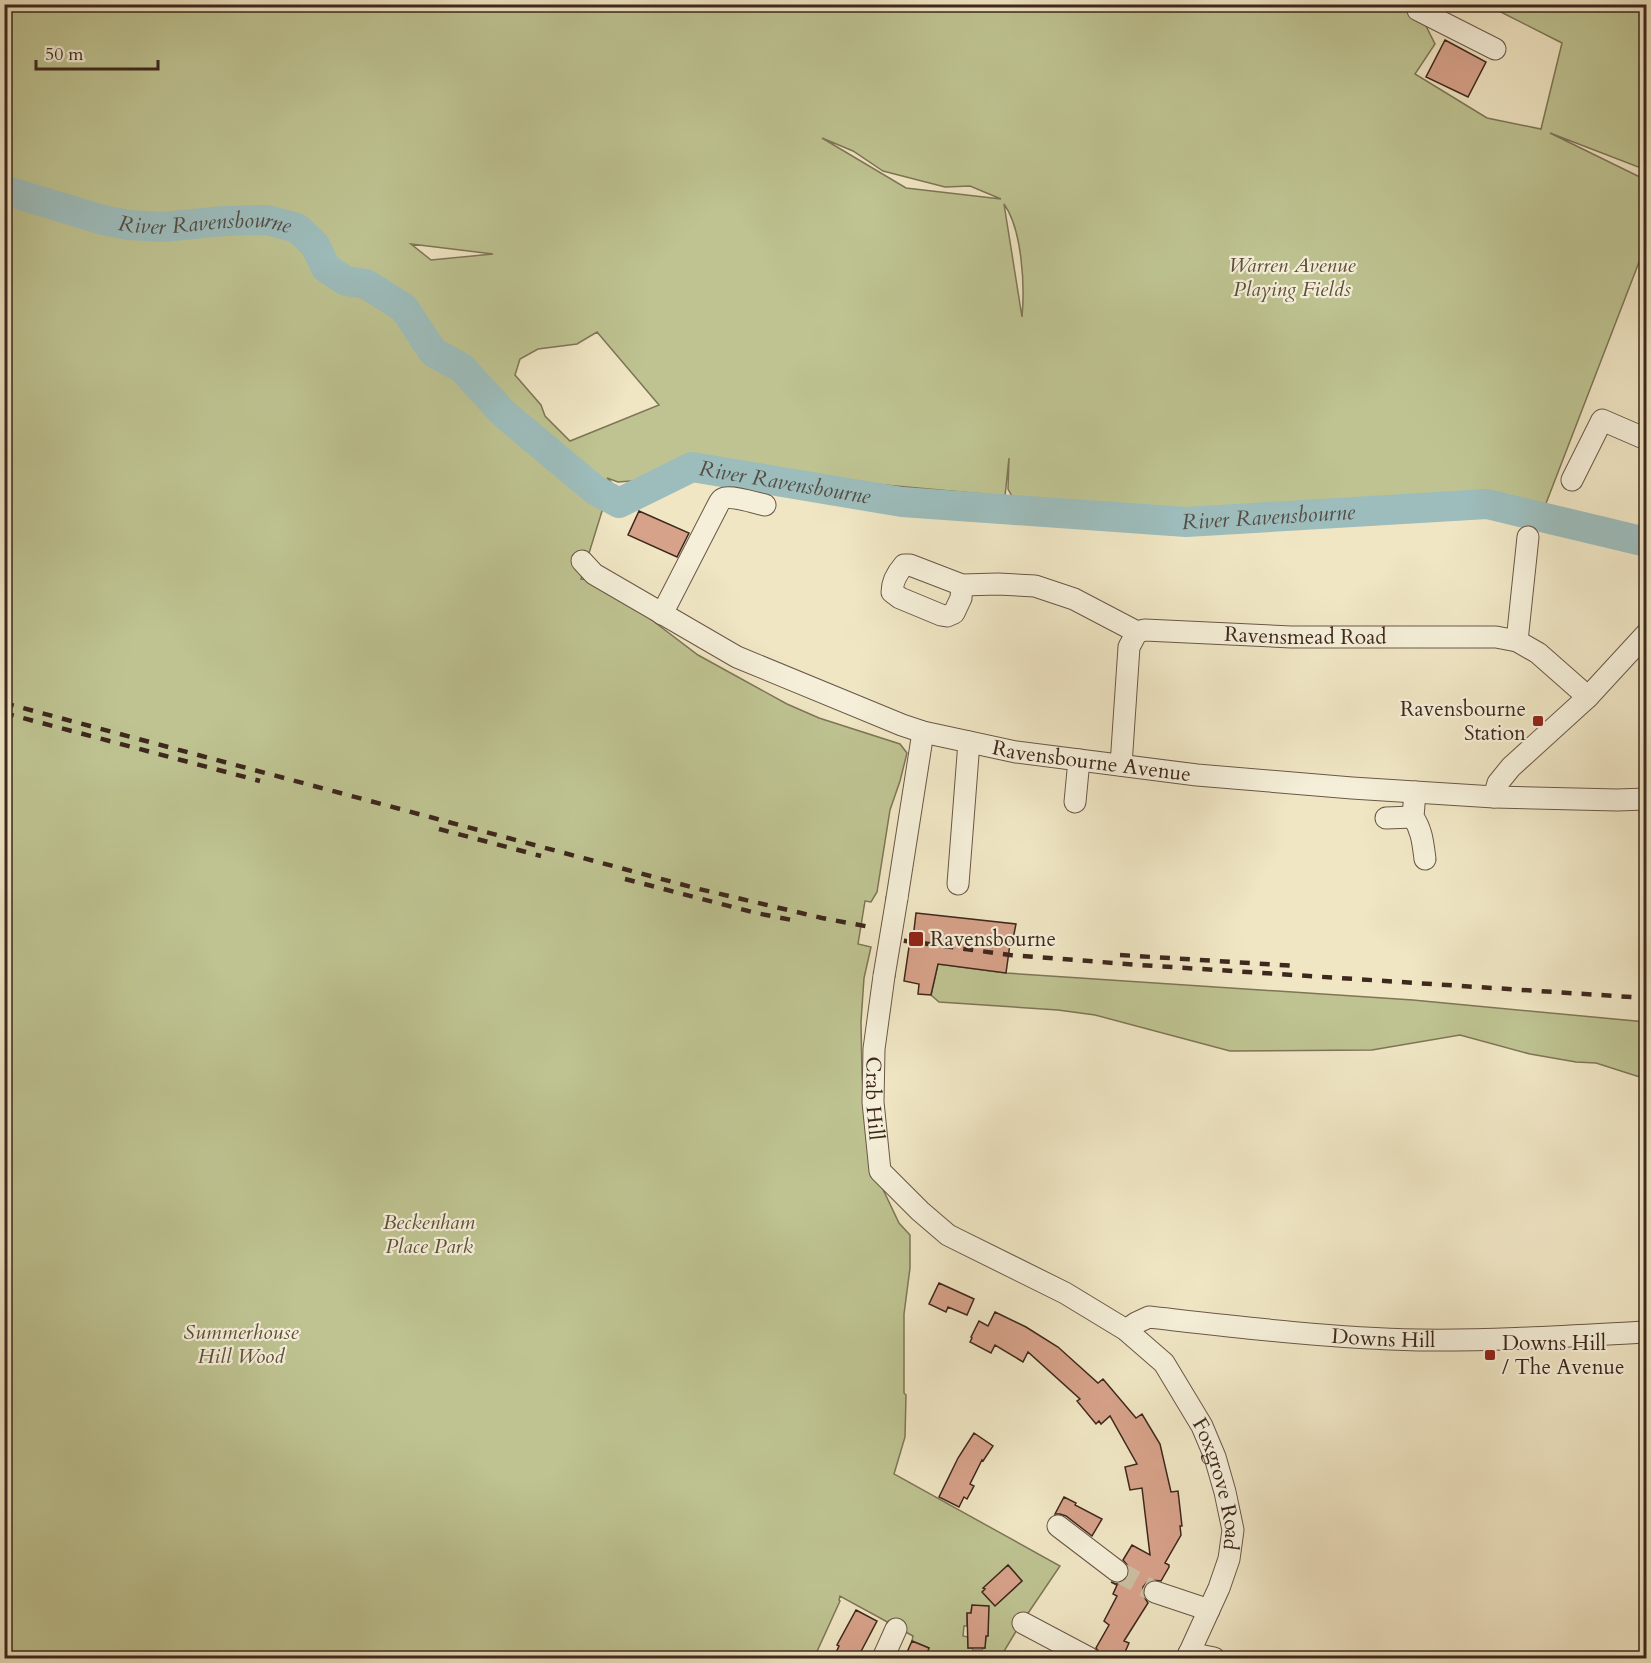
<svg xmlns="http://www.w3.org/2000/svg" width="1651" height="1663" font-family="Cardo,serif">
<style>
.green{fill:#bec391;stroke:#7e7557;stroke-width:1.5;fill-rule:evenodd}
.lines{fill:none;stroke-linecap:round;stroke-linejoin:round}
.river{stroke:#9dbdbc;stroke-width:30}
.building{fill:#d7a28a;stroke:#3e271d;stroke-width:1.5}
.minor-tunnel{stroke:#ccc0a3;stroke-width:21;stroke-dasharray:21 10;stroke-linecap:butt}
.minor-casing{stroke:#6a5747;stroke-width:23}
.minor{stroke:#f5efd9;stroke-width:21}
.rail{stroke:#3e271d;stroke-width:4.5;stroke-dasharray:10 10;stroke-linecap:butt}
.minor-bridge-casing{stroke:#6a5747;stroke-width:23;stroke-linecap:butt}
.minor-bridge{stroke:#f5efd9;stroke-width:21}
.poi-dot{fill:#8f2418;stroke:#f5efd9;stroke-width:2}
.labels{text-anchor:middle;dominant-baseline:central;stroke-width:4.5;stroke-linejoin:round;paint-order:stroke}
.park-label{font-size:21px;font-style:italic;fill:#5e4e3a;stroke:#f5efd9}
.street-label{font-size:21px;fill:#3e271d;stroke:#f5efd9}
.poi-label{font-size:21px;fill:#3e271d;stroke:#f5efd9;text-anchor:start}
.water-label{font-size:22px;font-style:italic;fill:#564c45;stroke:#f5efd9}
</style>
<rect width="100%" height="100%" fill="#f0e6c4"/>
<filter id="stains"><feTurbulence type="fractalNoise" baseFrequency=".00333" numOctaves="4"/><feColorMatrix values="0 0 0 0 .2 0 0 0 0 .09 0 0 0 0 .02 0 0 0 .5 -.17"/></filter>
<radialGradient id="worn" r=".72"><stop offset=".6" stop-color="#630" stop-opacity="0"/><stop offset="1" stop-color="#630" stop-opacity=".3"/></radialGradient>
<path class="green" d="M 5,5 L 1418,5 L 1418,10 L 1435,44 L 1415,74 L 1487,118 L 1541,129 L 1562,43 L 1487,5 L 1646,5 L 1646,170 L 1550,133 L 1646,180 L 1646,244 L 1545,506 L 1487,504 L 1173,521 L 1046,505 L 1017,505 L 1008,489 L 1009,458 L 1005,496 L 841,481 L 761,478 L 762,471 L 618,482 L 607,478 L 611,482 L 581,579 L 591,580 L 636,608 L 698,655 L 787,704 L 819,718 L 900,744 L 907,753 L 900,781 L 890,810 L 877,892 L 871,902 L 865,901 L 858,944 L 871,947 L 864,978 L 861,1022 L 862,1075 L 868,1153 L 880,1183 L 899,1223 L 910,1235 L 910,1268 L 904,1314 L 904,1393 L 906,1395 L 905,1437 L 894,1474 L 1060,1566 L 1018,1628 L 1000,1658 L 925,1658 L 929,1648 L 912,1641 L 913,1636 L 840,1596 L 839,1600 L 840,1601 L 814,1658 L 5,1658 ZM 822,138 L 853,151 L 883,171 L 945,187 L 970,186 L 1001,199 L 906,188 ZM 1004,204 C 1022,229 1025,285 1022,317 ZM 411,244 L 493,254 L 431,260 ZM 597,332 L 659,405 L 570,441 L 545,416 L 541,405 L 515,375 L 520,359 L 538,349 L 577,344 ZM 1008,1565 L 1022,1581 L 998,1603 L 984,1588 ZM 972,1606 L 983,1606 L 988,1626 L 988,1636 L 986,1636 L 985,1648 L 983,1648 L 982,1650 L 973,1650 L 972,1648 L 968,1648 L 968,1637 L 963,1636 L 964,1626 L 967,1626 L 967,1614 L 971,1613 Z
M 938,964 L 1006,973 L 1413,1000 L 1646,1022 L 1646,1079 L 1596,1063 L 1576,1062 L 1530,1054 L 1460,1035 L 1372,1050 L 1230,1051 L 1095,1015 L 1058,1010 L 939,1002 L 931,995 Z"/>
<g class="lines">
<path class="river" id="s1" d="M 4,190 L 103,220 L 129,225 L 163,227 L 224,221 L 267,220 L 297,228 L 315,245 L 326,268 L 346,281 L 366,284 L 404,308 L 433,352 L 462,368 L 503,413 L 595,490 L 619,503 L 692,467 L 902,502 L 1186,522 L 1487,504 L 1646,542"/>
</g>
<path class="building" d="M 1445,40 L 1486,62 L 1468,97 L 1426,77 Z
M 639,511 L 689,533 L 677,557 L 628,535 Z
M 916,913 L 1016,924 L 1012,944 L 1010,944 L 1006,973 L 938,964 L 931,995 L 918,994 L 919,984 L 904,981 L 909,947 L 912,947 Z
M 939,1283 L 974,1299 L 967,1315 L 948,1307 L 946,1312 L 929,1304 Z
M 995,1312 L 1026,1327 L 1058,1347 L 1098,1383 L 1103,1379 L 1136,1418 L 1142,1414 L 1160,1444 L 1171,1492 L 1178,1491 L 1182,1526 L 1180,1526 L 1181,1535 L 1165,1563 L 1169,1565 L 1169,1567 L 1161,1581 L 1152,1580 L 1147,1582 L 1143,1587 L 1143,1595 L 1148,1603 L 1124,1641 L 1129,1643 L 1122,1659 L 1107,1659 L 1101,1655 L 1096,1648 L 1109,1625 L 1104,1621 L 1117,1596 L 1113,1594 L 1117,1585 L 1111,1582 L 1116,1584 L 1121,1583 L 1127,1578 L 1130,1572 L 1129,1567 L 1123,1560 L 1132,1545 L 1150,1555 L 1142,1488 L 1130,1490 L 1125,1467 L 1137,1464 L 1110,1416 L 1101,1424 L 1099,1421 L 1096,1424 L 1077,1401 L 1080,1399 L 1028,1352 L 1023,1362 L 995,1345 L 991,1353 L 970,1342 L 972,1338 L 971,1337 L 979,1321 L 988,1326 Z
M 974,1433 L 993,1446 L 983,1461 L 982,1460 L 970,1484 L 974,1486 L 967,1499 L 964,1497 L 959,1507 L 939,1497 L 958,1458 Z
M 1064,1497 L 1076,1503 L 1075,1505 L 1102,1519 L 1092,1536 L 1066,1516 L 1060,1514 L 1055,1514 Z
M 1008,1565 L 1022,1581 L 995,1606 L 982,1592 L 985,1589 L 983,1588 Z
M 972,1605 L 989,1606 L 988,1636 L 986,1636 L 985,1648 L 968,1648 L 967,1613 L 971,1613 Z
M 856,1610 L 877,1621 L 857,1659 L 833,1659 L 839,1646 L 837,1645 Z
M 912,1641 L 929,1648 L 925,1659 L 904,1659 Z"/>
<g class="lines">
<path class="minor-tunnel" d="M 1117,1571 L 1155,1592"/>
<g class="minor-casing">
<g id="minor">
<path d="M 1418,4 L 1418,10 L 1495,49"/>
<path d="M 1572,480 L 1602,420 L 1646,439"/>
<path id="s2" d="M 582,561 L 594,574 L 737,657 L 902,725 L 923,732 L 1016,752 L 1197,775 L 1352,788 L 1494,797 L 1617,800 L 1646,799"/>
<path d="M 962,585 L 961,598 L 954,613 L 947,616 L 941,615 L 900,598 L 892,592 C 892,582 897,573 904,565 L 910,565 L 962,585 L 998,584 L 1035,586 L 1074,599 L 1137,632"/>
<path d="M 662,614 L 718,505 C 720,501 721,499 725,498 C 734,496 756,503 765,505"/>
<path d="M 1517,641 L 1528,537"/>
<path id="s3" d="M 1121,765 L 1129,647 L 1137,632 L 1145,630 L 1291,637 L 1496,637 L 1517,641 L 1538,653 L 1588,697"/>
<path d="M 1415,792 L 1413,817 C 1422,830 1423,844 1425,859"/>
<path d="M 1494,797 L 1498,783 L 1511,767 L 1588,697 L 1646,634"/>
<path d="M 1075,802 L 1079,760"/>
<path d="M 1386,818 L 1413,817"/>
<path d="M 958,884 L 969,742"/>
<path d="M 897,898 L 923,732"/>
<path id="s4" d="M 884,976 L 874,1049 L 873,1102 L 880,1171 L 920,1211 L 948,1235 L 1065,1293 L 1126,1330 L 1164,1363 L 1202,1426 L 1215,1457 L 1225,1492 L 1233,1530 L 1229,1559 L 1219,1588 L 1187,1658"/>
<path id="s5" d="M 1126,1330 L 1136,1323 L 1149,1317 C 1238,1327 1328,1338 1418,1340 C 1494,1341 1570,1336 1646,1332"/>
<path d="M 1058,1526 L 1117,1571"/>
<path d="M 1155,1592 L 1209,1610"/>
<path d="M 1023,1623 L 1089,1658"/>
<path d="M 1189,1653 L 1214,1658"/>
<path d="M 883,1658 L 896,1629"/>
</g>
</g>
<use href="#minor" class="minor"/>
<path class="rail" d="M 4,703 L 695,888 L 822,918 L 870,927
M 4,713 L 260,781
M 439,829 L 541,856
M 625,879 L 756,913 L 797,921
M 884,938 L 1010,955 L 1140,965 L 1646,998
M 1120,955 L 1296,966"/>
<g class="minor-bridge-casing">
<path id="minor-bridge" d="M 884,976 L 897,898"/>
</g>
<use href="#minor-bridge" class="minor-bridge"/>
</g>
<g class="poi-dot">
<rect x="1532" y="715" width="12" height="12" rx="3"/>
<rect x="908" y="931" width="16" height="16" rx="3"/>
<rect x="1484" y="1349" width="12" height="12" rx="3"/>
</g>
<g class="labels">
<g class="park-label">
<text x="1292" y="265">Warren Avenue<tspan x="1292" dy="24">Playing Fields</tspan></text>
<text x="429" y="1222">Beckenham<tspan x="429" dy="24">Place Park</tspan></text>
<text x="241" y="1332">Summerhouse<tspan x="241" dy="24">Hill Wood</tspan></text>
</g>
<g class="street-label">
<text stroke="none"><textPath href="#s3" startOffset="304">Ravensmead Road</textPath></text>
<text stroke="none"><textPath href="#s2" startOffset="555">Ravensbourne Avenue</textPath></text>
<text stroke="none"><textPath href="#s4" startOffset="123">Crab Hill</textPath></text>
<text stroke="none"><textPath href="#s5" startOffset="262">Downs Hill</textPath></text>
<text stroke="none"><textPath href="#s4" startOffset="676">Foxgrove Road</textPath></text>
</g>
<g class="poi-label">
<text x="1526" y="709" text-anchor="end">Ravensbourne<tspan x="1526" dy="24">Station</tspan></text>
<text x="930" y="939">Ravensbourne</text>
<text x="1502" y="1343">Downs Hill<tspan x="1502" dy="24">/ The Avenue</tspan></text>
</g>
<g class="water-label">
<text stroke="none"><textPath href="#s1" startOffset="206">River Ravensbourne</textPath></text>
<text stroke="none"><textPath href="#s1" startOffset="908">River Ravensbourne</textPath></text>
<text stroke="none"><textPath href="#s1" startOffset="1394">River Ravensbourne</textPath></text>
</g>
</g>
<rect width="1651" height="1663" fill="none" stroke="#f0e6c4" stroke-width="24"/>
<rect x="6" y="6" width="1639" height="1651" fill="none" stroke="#3e271d" stroke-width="3"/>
<rect x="12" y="12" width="1627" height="1639" fill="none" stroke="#3e271d" stroke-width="1.5"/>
<path d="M36 60v9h122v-9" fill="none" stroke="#3e271d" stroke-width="3"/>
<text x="45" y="60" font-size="18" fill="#3e271d" stroke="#f5efd9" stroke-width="4.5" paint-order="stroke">50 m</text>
<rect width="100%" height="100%" filter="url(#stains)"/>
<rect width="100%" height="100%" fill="url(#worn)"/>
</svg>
